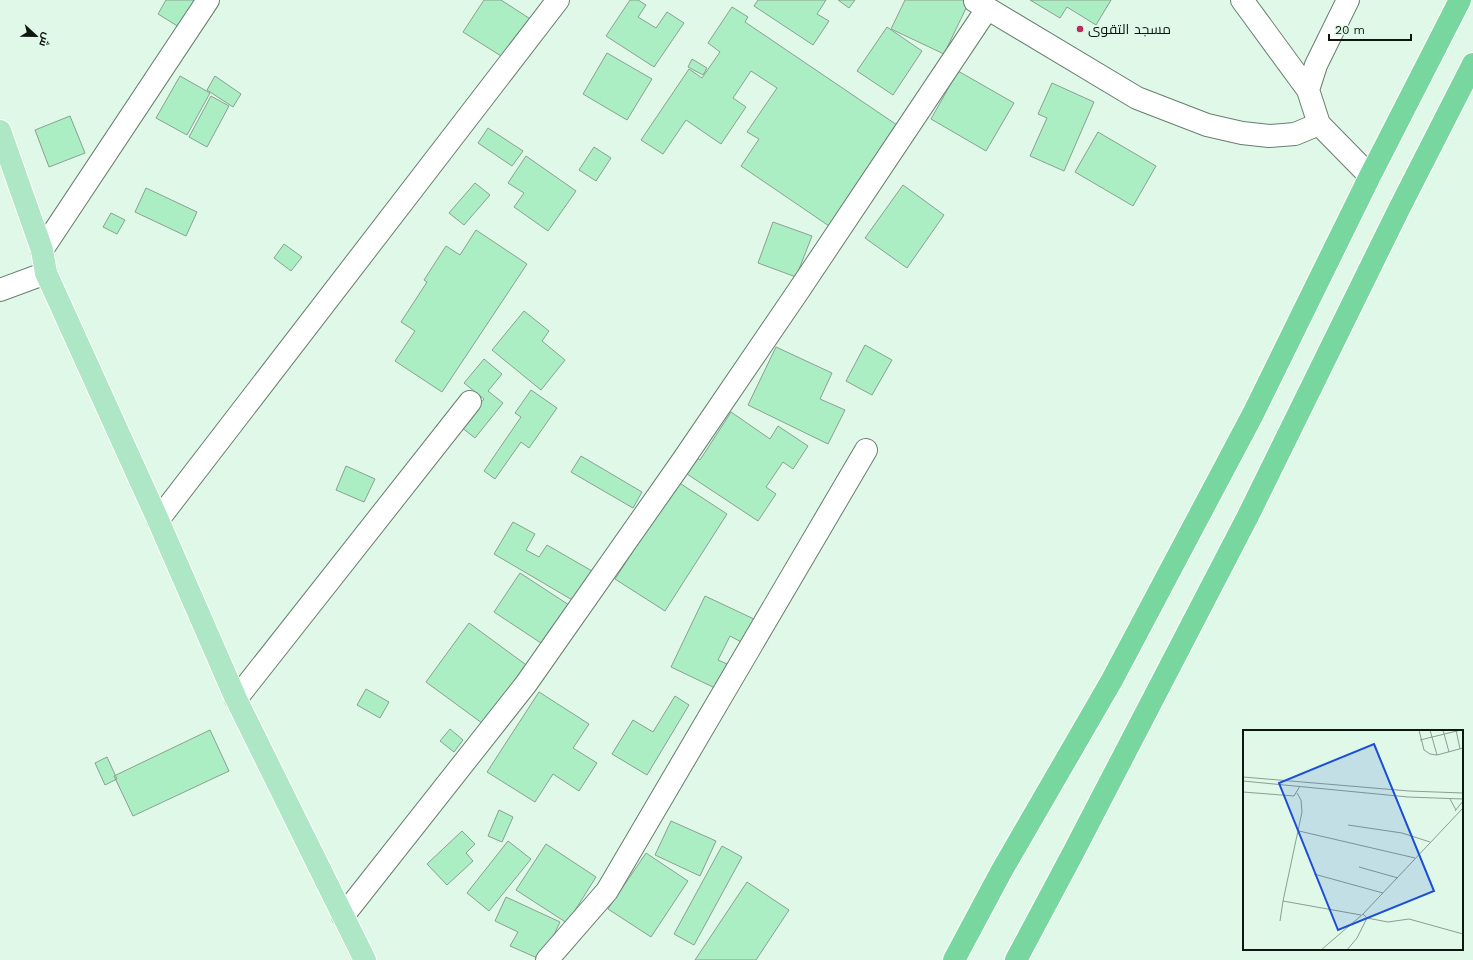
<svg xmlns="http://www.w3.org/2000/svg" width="1473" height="960" font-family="'Work Sans',Cairo,sans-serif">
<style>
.building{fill:#aceec4;stroke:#89a191}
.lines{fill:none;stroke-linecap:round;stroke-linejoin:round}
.minor-casing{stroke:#687e70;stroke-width:24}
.major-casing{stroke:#fff;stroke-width:24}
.highway-casing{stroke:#fff;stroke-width:24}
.minor{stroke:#fff;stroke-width:22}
.major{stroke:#aee7c5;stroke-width:22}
.highway{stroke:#78d79e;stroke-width:22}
.poi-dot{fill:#bb2c5c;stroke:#dff8e7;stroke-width:1.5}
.labels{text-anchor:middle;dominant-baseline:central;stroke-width:3.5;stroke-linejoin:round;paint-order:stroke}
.poi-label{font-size:14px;fill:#0e1611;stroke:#dff8e7;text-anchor:start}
.inset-road{fill:none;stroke:#8b9e91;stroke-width:1}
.view{fill:#1d4ed8;fill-opacity:0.15;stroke:#1d4ed8;stroke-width:2}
.inset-edge{fill:none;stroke:#0e1611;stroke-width:2}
</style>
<rect width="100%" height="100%" fill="#dff8e7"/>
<path class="building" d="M 166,0 L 196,0 L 179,27 L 158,14 Z
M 484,0 L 501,0 L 535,22 L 509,61 L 463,32 Z
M 630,0 L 638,0 L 646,5 L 638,17 L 656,28 L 667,12 L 684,23 L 654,67 L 606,36 Z
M 758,0 L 826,0 L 817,14 L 829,21 L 813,45 L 754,6 Z
M 838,0 L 855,0 L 849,8 Z
M 905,0 L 970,0 L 944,54 L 891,29 Z
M 1030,0 L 1111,0 L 1096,25 L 1067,7 L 1060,18 Z
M 732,7 L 748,17 L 745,22 L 897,125 L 829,226 L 741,166 L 759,139 L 747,132 L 777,88 L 751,71 L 733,98 L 746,107 L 721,144 L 686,120 L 663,154 L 641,140 L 689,69 L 702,78 L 720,52 L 708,43 Z
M 887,27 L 922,51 L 893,95 L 857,71 Z
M 607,53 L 652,79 L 627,120 L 583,94 Z
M 692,59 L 707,68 L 703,75 L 688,67 Z
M 958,71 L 1014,103 L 986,151 L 931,119 Z
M 180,76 L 210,93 L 187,135 L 156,118 Z
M 215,76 L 241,94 L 233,107 L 207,90 Z
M 1052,83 L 1094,102 L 1064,171 L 1030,156 L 1047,118 L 1038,114 Z
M 211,96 L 229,106 L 207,147 L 189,137 Z
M 70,116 L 85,153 L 49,167 L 35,130 Z
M 488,128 L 523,151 L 512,166 L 478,143 Z
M 1098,132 L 1156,166 L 1133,206 L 1075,172 Z
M 594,147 L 611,158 L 596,181 L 579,170 Z
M 526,156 L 576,191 L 548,231 L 514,207 L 524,193 L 508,183 Z
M 475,183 L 490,195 L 464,225 L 449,213 Z
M 903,185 L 944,215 L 907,268 L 865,238 Z
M 146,188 L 197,212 L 186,236 L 135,212 Z
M 111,213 L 125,220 L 117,234 L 103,227 Z
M 773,222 L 812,236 L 796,277 L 758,263 Z
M 476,230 L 527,264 L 442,392 L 395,361 L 415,331 L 401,322 L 427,282 L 424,280 L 446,246 L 460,255 Z
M 284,244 L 302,257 L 291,271 L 274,258 Z
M 524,311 L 549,331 L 542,341 L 565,360 L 541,390 L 492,350 Z
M 865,345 L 892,360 L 872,395 L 846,381 Z
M 776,347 L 832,373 L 820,399 L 845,410 L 828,444 L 748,405 Z
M 484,359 L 502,374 L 488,391 L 503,403 L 475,438 L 461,427 L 484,399 L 464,383 Z
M 531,390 L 557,408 L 529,448 L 521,442 L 495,479 L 484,471 L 521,417 L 515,413 Z
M 731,412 L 770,439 L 778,426 L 808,446 L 793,469 L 783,462 L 766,487 L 776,494 L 758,521 L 684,472 L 695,456 L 700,460 Z
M 581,456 L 642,492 L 633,508 L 571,472 Z
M 346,466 L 375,479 L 364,502 L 336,490 Z
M 678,482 L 727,514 L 665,611 L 615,579 Z
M 513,522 L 535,534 L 526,550 L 539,557 L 547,545 L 592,571 L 574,601 L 494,554 Z
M 520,573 L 569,605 L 544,645 L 494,612 Z
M 705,596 L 756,620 L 745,644 L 730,636 L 718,660 L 727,664 L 715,688 L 671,667 Z
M 469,623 L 529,667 L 486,726 L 426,682 Z
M 366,689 L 389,702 L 380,718 L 357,705 Z
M 539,692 L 589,724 L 573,748 L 597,763 L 579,791 L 553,774 L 535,802 L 487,772 Z
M 675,696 L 689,705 L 647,775 L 612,754 L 633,720 L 653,732 Z
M 450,729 L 463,740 L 454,752 L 440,741 Z
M 210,730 L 229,771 L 133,816 L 114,776 Z
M 107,757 L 117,779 L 105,785 L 95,763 Z
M 499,810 L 513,817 L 502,842 L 488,836 Z
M 671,821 L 716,841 L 700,876 L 655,855 Z
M 462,831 L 475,844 L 466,853 L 473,861 L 447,885 L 427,864 Z
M 508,841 L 531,859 L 489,911 L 467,893 Z
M 546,844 L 596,877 L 567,923 L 516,890 Z
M 722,846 L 742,857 L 694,945 L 674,934 Z
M 646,853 L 688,881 L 651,937 L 608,909 Z
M 747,882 L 789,910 L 756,960 L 695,960 Z
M 506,897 L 560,922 L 542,960 L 510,946 L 518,932 L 495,921 Z"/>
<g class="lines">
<g class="minor-casing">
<path id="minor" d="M 1242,0 L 1308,90
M 1348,0 L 1316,65 L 1308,90 L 1319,124 L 1370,176
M 975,1 L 1137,98 L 1207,125 L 1242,133 L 1269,136 L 1295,134 L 1319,124
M 42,250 L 208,0
M 0,290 L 46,273
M 158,520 L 558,0
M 236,699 L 470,402
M 343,916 L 526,684 L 681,463 L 799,290 L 987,9
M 547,960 L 607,891 L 866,450"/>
</g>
<g class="major-casing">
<path id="major" d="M 0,131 L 42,250 L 46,273 L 158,520 L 236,699 L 365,960"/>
</g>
<g class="highway-casing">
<path id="highway" d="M 954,960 L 1001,872 L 1112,680 L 1253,414 L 1370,176 L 1460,0
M 1016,960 L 1072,855 L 1248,516 L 1399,209 L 1473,64"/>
</g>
<use href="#minor" class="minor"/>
<use href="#major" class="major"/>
<use href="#highway" class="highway"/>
</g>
<circle class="poi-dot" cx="1080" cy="29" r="4"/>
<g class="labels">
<g class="poi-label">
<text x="1088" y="29">مسجد التقوى</text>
</g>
</g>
<g transform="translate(1243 730)">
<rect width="220" height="220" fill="#dff8e7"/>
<path class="inset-road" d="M 176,0 L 181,20 L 187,24 L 194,25 L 220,18M 187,0 L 194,25M 200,0 L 206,22M 213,0 L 217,19M 177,10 L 218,0M 0,47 L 166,61 L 220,63M 0,51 L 165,67 L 220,69M 0,62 L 51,66 L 57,56M 54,63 L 58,70 L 59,82 L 40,171 L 118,185M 207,69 L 213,80M 212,81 L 220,71M 105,95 L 159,103 L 187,112M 56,101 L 172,128M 116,137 L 155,148M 71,144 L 140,163M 120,184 L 124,188 L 145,192 L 166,189 L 220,204M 37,191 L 40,171M 78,220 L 120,184 L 220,78M 104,220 L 114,208 L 124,188"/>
<path class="view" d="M 131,14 L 191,161 L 95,200 L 36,53 Z"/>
<rect width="220" height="220" class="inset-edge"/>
</g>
<g transform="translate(36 36) rotate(112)" stroke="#dff8e7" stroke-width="3" paint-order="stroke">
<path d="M0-3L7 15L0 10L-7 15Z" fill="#0e1611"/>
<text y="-6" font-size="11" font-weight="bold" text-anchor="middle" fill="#0e1611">ش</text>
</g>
<path d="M1329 34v6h82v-6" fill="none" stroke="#0e1611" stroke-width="2"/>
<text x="1335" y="34" font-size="12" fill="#0e1611" stroke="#dff8e7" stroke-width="3" paint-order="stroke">20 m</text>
</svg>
